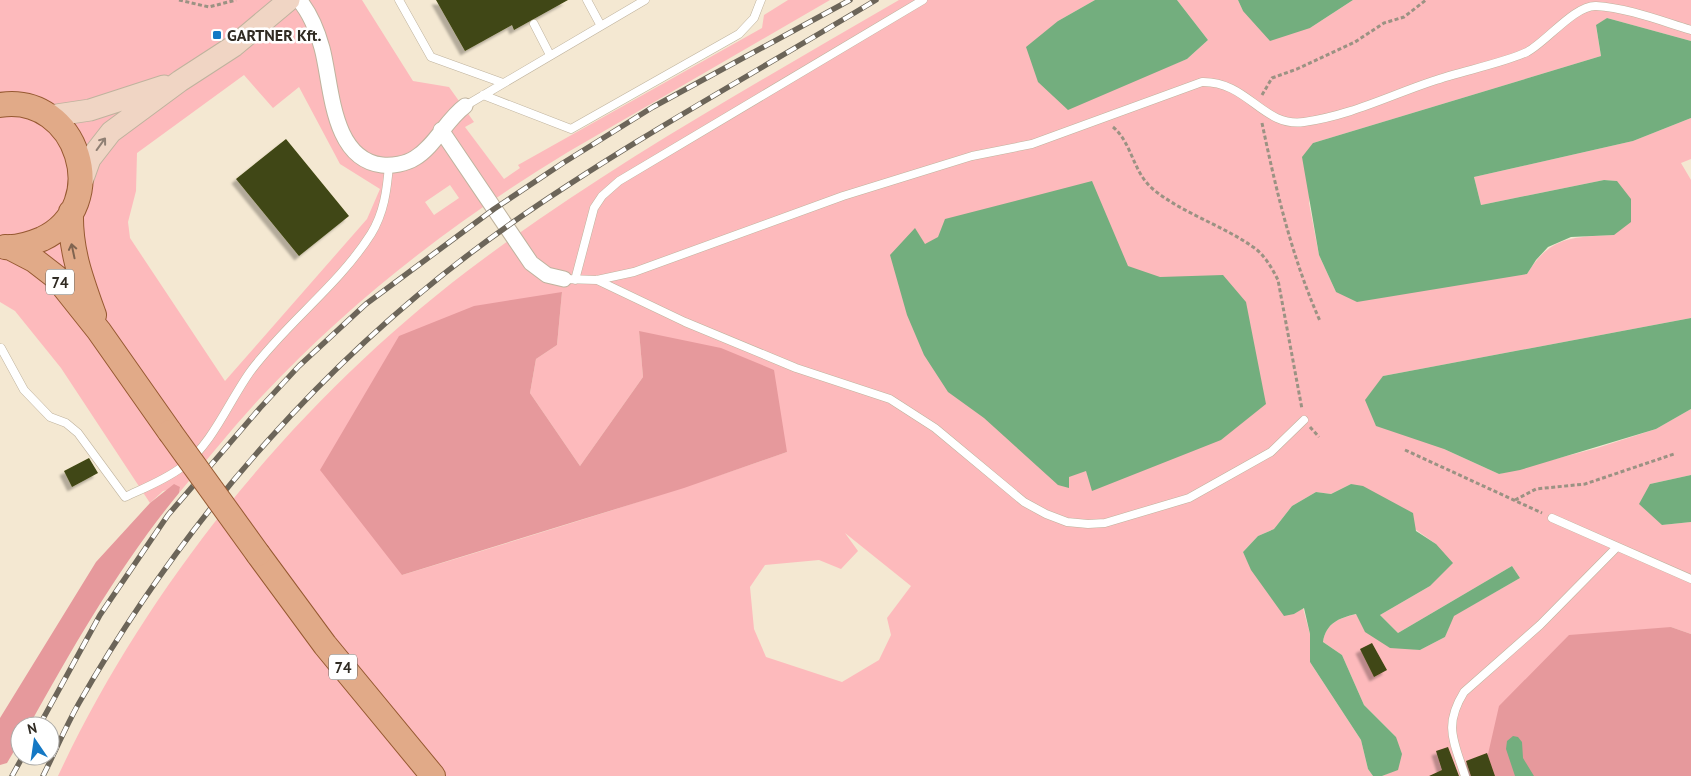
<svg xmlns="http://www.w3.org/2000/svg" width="1691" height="776" font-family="'PT Sans',sans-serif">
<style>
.green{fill:#fdbabc;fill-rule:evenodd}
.forest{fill:#e6999c}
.water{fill:#73ae7e}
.building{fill:#404712;filter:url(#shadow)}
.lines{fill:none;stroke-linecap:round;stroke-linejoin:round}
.service-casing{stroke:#bfb39e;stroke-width:9}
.minor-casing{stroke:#bfb39e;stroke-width:17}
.secondary-casing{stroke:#bfb39e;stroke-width:23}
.primary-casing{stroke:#965931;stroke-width:26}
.path{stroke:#9b9283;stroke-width:3;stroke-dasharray:4 2.5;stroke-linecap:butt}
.service{stroke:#fff;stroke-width:8}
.minor{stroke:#fff;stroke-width:15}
.secondary{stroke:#f0d5c4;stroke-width:21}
.primary{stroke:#e1aa88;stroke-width:24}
.rail-casing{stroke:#6c6559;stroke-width:5.5}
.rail{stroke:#fff;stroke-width:4;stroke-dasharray:11;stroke-linecap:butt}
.primary-bridge-casing{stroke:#965931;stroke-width:26;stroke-linecap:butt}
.primary-bridge{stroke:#e1aa88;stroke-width:24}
.oneway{stroke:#908074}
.oneway2{stroke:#806450}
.poi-dot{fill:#1478c4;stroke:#fff;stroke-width:2}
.labels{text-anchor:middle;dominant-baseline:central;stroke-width:5;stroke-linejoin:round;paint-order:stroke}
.shield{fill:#fff;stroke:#6e6b65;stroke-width:1}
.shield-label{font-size:15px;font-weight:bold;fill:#302b23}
.poi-label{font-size:16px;font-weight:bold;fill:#302b23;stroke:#fff;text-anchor:start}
</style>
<defs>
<filter id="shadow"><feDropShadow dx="-4.5" dy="4.5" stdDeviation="1" flood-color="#0004"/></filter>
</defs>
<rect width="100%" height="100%" fill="#f4e8d2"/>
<path class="green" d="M 0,0 L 362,0 L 413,81 L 449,87 L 474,122 L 465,127 L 504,179 L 520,168 L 518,165 L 762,28 L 764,15 L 788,0 L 830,0 L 568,152 C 456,220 353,299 263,395 C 234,426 207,460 179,493 L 180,487 L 163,491 L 150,503 L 61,368 L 15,311 L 0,302 ZM 244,75 L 273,108 L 299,87 L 340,164 L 380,189 L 367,219 L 225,381 L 130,238 L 128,222 L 136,191 L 137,153 ZM 450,185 L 459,198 L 434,215 L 425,202 Z
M 899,0 L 1095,0 L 1058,21 L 1139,78 L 1187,59 L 1208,40 L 1177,0 L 1238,0 L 1243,11 L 1310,28 L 1353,0 L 1691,0 L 1691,41 L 1607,18 L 1596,26 L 1601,56 L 1313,143 L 1309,203 L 1319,255 L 1336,292 L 1527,274 C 1550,236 1573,237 1614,235 L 1617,181 L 1604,180 L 1481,205 L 1474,177 L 1633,141 L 1691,118 L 1691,159 L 1681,163 L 1691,180 L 1691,318 L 1383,376 L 1444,449 L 1499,474 L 1597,448 L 1656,429 L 1691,409 L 1691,475 L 1650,484 L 1662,525 L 1691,522 L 1691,634 L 1671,627 L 1483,776 L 1382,776 L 1398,769 L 1396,737 L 1364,705 L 1342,655 L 1323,642 C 1326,623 1339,618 1357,614 L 1366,632 L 1406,648 L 1420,650 L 1445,637 L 1453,616 L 1520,578 L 1512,566 L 1398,633 L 1380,615 L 1430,586 L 1436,544 L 1351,484 L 1331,494 L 1316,492 L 1292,506 L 1274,529 L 1258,536 L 1243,552 C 1257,582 1268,593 1294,614 L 1303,608 L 1310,634 L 1310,662 L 1361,740 L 1368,769 L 1373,776 L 58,776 C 151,577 305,391 482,260 C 614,162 757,83 899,0 ZM 562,292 L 557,345 L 536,359 L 530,393 L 580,466 L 643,377 L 639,331 L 787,452 C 659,497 531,536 402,575 ZM 845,533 L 911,586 L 887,618 L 891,635 L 879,660 L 842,682 L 766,657 L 754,629 L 750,587 L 765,565 L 819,560 L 841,569 L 858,551 Z"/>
<path class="forest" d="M 562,292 L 557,345 L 536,359 L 530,393 L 580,466 L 643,377 L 639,331 L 721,348 L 774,370 L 787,452 L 684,488 L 402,575 L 320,470 L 399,336 L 474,306 Z
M 174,484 L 180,487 L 179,493 C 120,565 74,645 29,726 L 20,726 L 20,741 L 7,763 L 0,765 L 0,718 L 96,562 L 150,503 Z
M 1671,627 L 1691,634 L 1691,776 L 1483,776 L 1499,706 L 1569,635 Z"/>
<path class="water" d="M 1095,0 L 1177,0 L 1208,40 L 1187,59 L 1068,110 L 1038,82 L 1026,47 L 1058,21 Z
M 1238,0 L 1353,0 L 1310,28 L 1270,41 L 1243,11 Z
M 1607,18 L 1691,41 L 1691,118 L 1633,141 L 1474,177 L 1481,205 L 1604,180 L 1617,181 L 1631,199 L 1631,222 L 1614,235 L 1571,237 L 1548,247 L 1536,260 L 1527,274 L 1357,302 L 1336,292 L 1319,255 L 1302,157 L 1313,143 L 1601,56 L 1596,25 Z
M 1092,181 L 1128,266 L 1160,277 L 1223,275 L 1246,302 L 1266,404 L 1221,440 L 1092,491 L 1086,471 L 1069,477 L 1069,488 L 1058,485 L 984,418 L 948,392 L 924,355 L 907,315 L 890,255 L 915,228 L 925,244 L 938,237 L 945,219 Z
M 1691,318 L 1691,409 L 1656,429 L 1520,470 L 1499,474 L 1444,449 L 1376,426 L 1365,400 L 1383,376 Z
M 1691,475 L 1691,522 L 1662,525 L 1639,504 L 1650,484 Z
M 1351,484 L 1363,486 L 1413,513 L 1416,531 L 1436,544 L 1453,563 L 1430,586 L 1380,615 L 1398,633 L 1512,566 L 1520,578 L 1454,616 L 1445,637 L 1420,650 L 1390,648 L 1365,632 L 1356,614 C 1339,618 1326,623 1323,642 L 1342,655 L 1364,705 L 1396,737 L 1402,754 L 1398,770 L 1382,776 L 1373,776 L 1368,769 L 1361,740 L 1310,662 L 1310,634 L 1304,608 L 1294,614 L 1284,616 L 1251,570 L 1243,552 L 1258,536 L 1274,529 L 1292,506 L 1316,492 L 1331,494 Z
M 1513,736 L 1518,737 L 1522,742 L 1523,758 L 1534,776 L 1515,776 L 1506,749 L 1507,741 Z"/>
<path class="building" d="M 436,0 L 568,0 L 514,30 L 512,25 L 465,51 Z
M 286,139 L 349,216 L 299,256 L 236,179 Z
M 89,458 L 98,473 L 72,487 L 64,471 Z
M 1372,643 L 1387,670 L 1374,677 L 1360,649 Z
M 1448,747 L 1459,776 L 1429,776 L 1442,770 L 1436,751 Z
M 1487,753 L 1495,776 L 1471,776 L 1466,761 Z"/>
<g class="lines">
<g class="service-casing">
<path id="service" d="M 399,0 L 431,57 L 503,83
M 587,0 L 601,26
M 534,24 L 550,55
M 483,95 L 571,129 L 739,34 L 754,18 L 761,0
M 465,106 L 645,0
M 564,279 L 597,280 L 634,272 L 843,196 L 972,156 L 1032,144 L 1202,82 C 1248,81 1263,128 1304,122 C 1352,115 1388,96 1433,81 C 1461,71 1501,64 1527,52 C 1546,42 1575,5 1596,6 C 1628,8 1661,21 1691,30
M 575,280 L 594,208 L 602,196 L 619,181 L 923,0
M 597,280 L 685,322 L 796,368 L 890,399 L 935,428 L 1024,502 L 1046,514 L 1067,522 L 1088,524 L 1105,523 L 1189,498 L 1271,452 L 1304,420
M 1,348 L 24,390 L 50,417 L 66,423 L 78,433 L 125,497 C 144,488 165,480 182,467 C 213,443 228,403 250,372 C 286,323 338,286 371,234 C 384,213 387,190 389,165
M 1552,518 L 1691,579
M 1465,776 C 1454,741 1443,726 1464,692 L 1540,625 L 1616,548"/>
</g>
<g class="minor-casing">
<path id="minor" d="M 299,0 C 311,14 317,30 322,48 C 332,85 331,159 382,165 C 392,166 406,164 415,158 C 435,146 446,120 465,106
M 441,130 L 531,263 L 547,275 L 564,279"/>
</g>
<g class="secondary-casing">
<path id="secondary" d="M 50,116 L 90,110 L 164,86
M 80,187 L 90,159 L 111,132 L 180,81 L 234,46 L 289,0"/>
</g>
<g class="primary-casing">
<path id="primary" d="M 0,105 C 78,93 113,206 42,239 C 30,244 17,248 5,247
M 71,212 C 70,250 81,279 94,315
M 9,247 L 34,260 L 56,277 L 99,331 L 170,432
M 258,554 L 325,645 L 433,776"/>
</g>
<path class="path" d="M 179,0 L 209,7 L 236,0
M 1262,95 L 1272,78 L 1297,69 L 1355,42 L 1384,23 L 1404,17 L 1426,0
M 1262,123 C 1276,190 1292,258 1320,321
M 1113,127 C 1133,144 1132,172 1154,190 C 1184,214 1222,225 1253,247 C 1264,254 1272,268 1278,280 L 1302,409
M 1310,427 L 1319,437
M 1405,450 L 1542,513
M 1515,500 L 1536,489 L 1585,484 L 1674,454"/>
<use href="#service" class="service"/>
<use href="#minor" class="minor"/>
<use href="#secondary" class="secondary"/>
<use href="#primary" class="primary"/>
<g class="rail-casing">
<path id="rail" d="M 39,726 L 100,615 L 168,515 L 260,408 L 299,366 L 366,304 L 494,209 L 563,163 L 653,107 L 850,0
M 12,776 L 23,756
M 43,776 C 55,752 66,726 79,703 C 186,516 333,349 509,225 C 626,143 753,74 876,0"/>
</g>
<use href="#rail" class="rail"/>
<g class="primary-bridge-casing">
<path id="primary-bridge" d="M 170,432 L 258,554"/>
</g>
<use href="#primary-bridge" class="primary-bridge"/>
</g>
<defs><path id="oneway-shaft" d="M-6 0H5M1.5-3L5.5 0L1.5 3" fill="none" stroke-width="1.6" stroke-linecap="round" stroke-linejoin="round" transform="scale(1.25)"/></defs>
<use class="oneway" href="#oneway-shaft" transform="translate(101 144) rotate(-54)"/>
<use class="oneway2" href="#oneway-shaft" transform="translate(73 251) rotate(-102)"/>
<rect class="poi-dot" x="212" y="30" width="10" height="10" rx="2.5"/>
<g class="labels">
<g class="shield">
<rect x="46" y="269.5" width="28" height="25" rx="4"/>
<rect x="329" y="654.5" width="28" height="25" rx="4"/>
</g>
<g class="shield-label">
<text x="60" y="282">74</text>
<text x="343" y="667">74</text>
</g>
<g class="poi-label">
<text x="227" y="35">GARTNER Kft.</text>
</g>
</g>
<g transform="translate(35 741) rotate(347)"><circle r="24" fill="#ffffff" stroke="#acaaa7"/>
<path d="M0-4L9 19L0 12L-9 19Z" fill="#1478c4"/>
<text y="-8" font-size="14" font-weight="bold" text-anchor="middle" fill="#302b23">N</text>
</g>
</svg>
